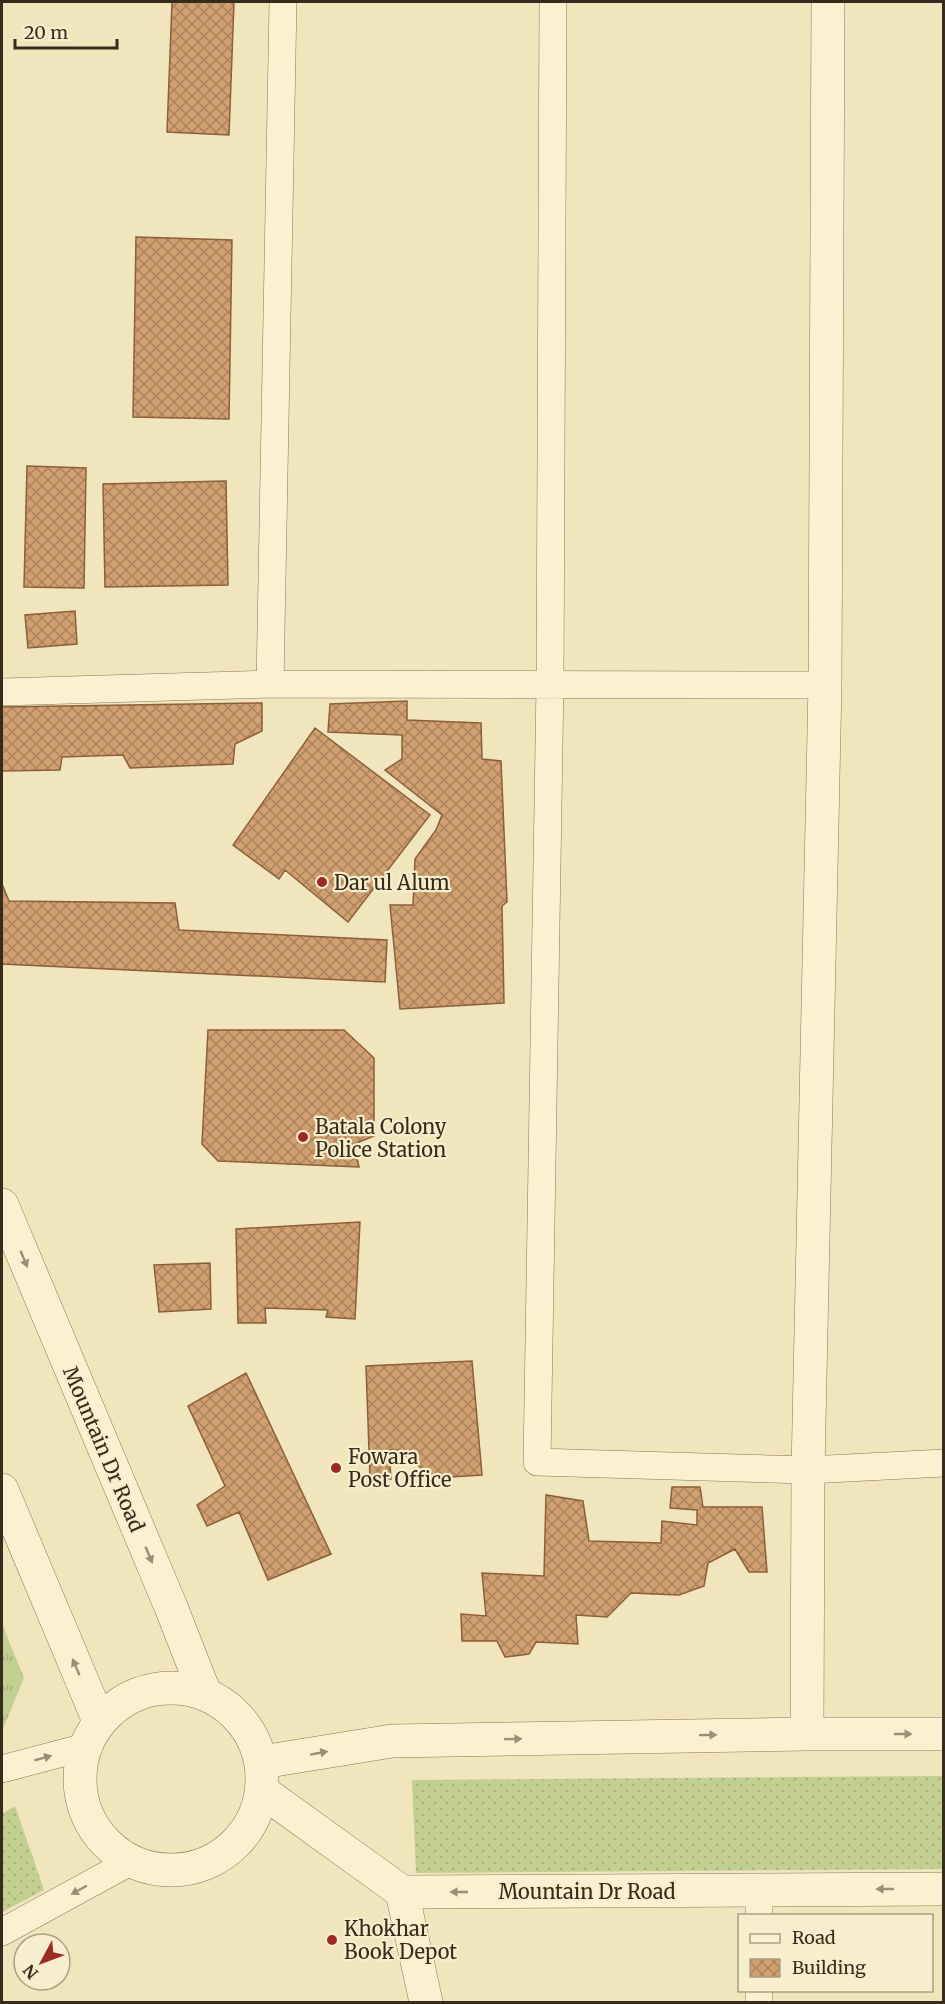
<svg xmlns="http://www.w3.org/2000/svg" width="945" height="2004" font-family="Merriweather,serif">
<style>
.grass{fill:url(#grass-dots)}
.park{fill:url(#park-tufts)}
.building{fill:url(#building-cross-hatch);stroke:#8a5f3a;stroke-width:1.5}
.lines{fill:none;stroke-linecap:round;stroke-linejoin:round}
.minor-casing{stroke:#897555;stroke-width:28}
.tertiary-casing{stroke:#897555;stroke-width:34}
.minor{stroke:#fbf1d1;stroke-width:27}
.tertiary{stroke:#fbf1d1;stroke-width:33}
.oneway{fill:#998e76}
.poi-dot{fill:#9b2a22;stroke:#f7eecd;stroke-width:2}
.labels{text-anchor:middle;dominant-baseline:central;stroke-width:4.5;stroke-linejoin:round;paint-order:stroke}
.poi-label{font-size:20px;fill:#372b1b;stroke:#f7eecd;text-anchor:start}
.street-label{font-size:20px;fill:#372b1b;stroke:#f7eecd}
</style>
<defs>
<pattern id="grass-dots" width="8" height="8" patternUnits="userSpaceOnUse" patternTransform="scale(1.5)"><rect width="8" height="8" fill="#c3ce91"/><path d="M2 2h.1M6 6h.1" fill="none" stroke="#a8b17c" stroke-width="1.8" stroke-linecap="round"/></pattern>
<pattern id="park-tufts" width="24" height="20" patternUnits="userSpaceOnUse" patternTransform="scale(1.5)"><rect width="24" height="20" fill="#c3ce91"/><path d="M3 7l-1-3M5 7V3M7 7l1-3M15 17l-1-3M17 17v-4M19 17l1-3" fill="none" stroke="#a8b17c"/></pattern>
<pattern id="building-cross-hatch" width="8" height="8" patternUnits="userSpaceOnUse" patternTransform="scale(1.5)"><rect width="8" height="8" fill="#d1a071"/><path d="M0 0l8 8M0 8l8-8" fill="none" stroke="#aa835c"/></pattern>
</defs>
<rect width="100%" height="100%" fill="#f0e5bd"/>
<path class="grass" d="M 943,1776 L 943,1869 L 416,1873 L 412,1780 Z
M 15,1806 L 44,1890 L 2,1912 L 2,1814 Z"/>
<path class="park" d="M 2,1624 L 24,1678 L 2,1731 Z"/>
<path class="building" d="M 172,2 L 234,2 L 229,135 L 167,132 Z
M 136,237 L 232,240 L 229,419 L 133,417 Z
M 27,466 L 86,468 L 84,588 L 24,587 Z
M 226,481 L 228,585 L 105,587 L 103,484 Z
M 75,611 L 77,644 L 28,648 L 25,615 Z
M 407,701 L 407,720 L 481,723 L 482,759 L 501,761 L 507,902 L 502,906 L 504,1003 L 400,1009 L 390,905 L 413,905 L 415,859 L 436,830 L 442,815 L 385,770 L 402,759 L 402,735 L 328,732 L 330,704 Z
M 262,703 L 262,731 L 235,744 L 233,764 L 130,768 L 123,755 L 62,757 L 60,770 L 2,771 L 2,707 Z
M 315,728 L 430,815 L 348,922 L 285,870 L 279,879 L 233,845 Z
M 2,884 L 9,901 L 175,903 L 179,930 L 387,940 L 385,982 L 2,964 Z
M 208,1030 L 344,1030 L 374,1058 L 374,1136 L 354,1144 L 359,1167 L 218,1161 L 202,1144 Z
M 360,1222 L 355,1319 L 326,1317 L 328,1310 L 265,1308 L 266,1323 L 238,1323 L 236,1229 Z
M 210,1263 L 211,1309 L 159,1312 L 154,1265 Z
M 472,1361 L 482,1475 L 434,1478 L 398,1450 L 389,1450 L 391,1479 L 370,1478 L 366,1366 Z
M 246,1373 L 331,1554 L 268,1580 L 239,1512 L 207,1526 L 197,1505 L 225,1486 L 188,1406 Z
M 672,1487 L 700,1487 L 703,1507 L 762,1507 L 767,1572 L 749,1572 L 735,1549 L 708,1563 L 704,1586 L 679,1595 L 631,1593 L 607,1617 L 576,1615 L 578,1644 L 536,1642 L 529,1654 L 505,1657 L 497,1641 L 462,1641 L 461,1614 L 486,1616 L 482,1573 L 544,1576 L 546,1495 L 583,1501 L 589,1541 L 661,1543 L 662,1521 L 697,1525 L 697,1510 L 670,1508 Z"/>
<g class="lines">
<g class="minor-casing">
<path id="minor" d="M 553,2 L 550,685 L 537,1462 L 808,1470 L 944,1463
M 270,684 L 283,2
M 2,692 L 270,684 L 825,685
M 2,1769 L 85,1747
M 759,1889 L 759,1916
M 2,1932 L 130,1862
M 759,1990 L 759,2002"/>
</g>
<g class="tertiary-casing">
<path id="tertiary" d="M 2,1205 L 171,1607 L 205,1694
M 2,1490 L 99,1721
M80 1779a91 91 0 1 1 182 0a91 91 0 1 1-182 0Z
M 807,1734 L 808,1470 L 825,685 L 828,2
M 262,1762 L 392,1741 L 807,1734 L 944,1734
M 262,1791 L 402,1892 L 944,1889
M 402,1892 L 426,2002"/>
</g>
<use href="#minor" class="minor"/>
<use href="#tertiary" class="tertiary"/>
</g>
<defs><path id="oneway-solid" d="M-6-.8H1V-3.2L6.5 0L1 3.2V.8H-6Z" transform="scale(1.5)"/></defs>
<g class="oneway">
<use href="#oneway-solid" transform="translate(24 1259) rotate(67)"/>
<use href="#oneway-solid" transform="translate(149 1555) rotate(67)"/>
<use href="#oneway-solid" transform="translate(76 1667) rotate(-113)"/>
<use href="#oneway-solid" transform="translate(903 1734)"/>
<use href="#oneway-solid" transform="translate(708 1735) rotate(-1)"/>
<use href="#oneway-solid" transform="translate(513 1739) rotate(-1)"/>
<use href="#oneway-solid" transform="translate(319 1753) rotate(-10)"/>
<use href="#oneway-solid" transform="translate(43 1758) rotate(-15)"/>
<use href="#oneway-solid" transform="translate(885 1889) rotate(-180)"/>
<use href="#oneway-solid" transform="translate(79 1890) rotate(151)"/>
<use href="#oneway-solid" transform="translate(459 1892) rotate(180)"/>
</g>
<g class="poi-dot">
<circle cx="322" cy="882" r="6"/>
<circle cx="303" cy="1137" r="6"/>
<circle cx="336" cy="1468" r="6"/>
<circle cx="332" cy="1940" r="6"/>
</g>
<g class="labels">
<g class="poi-label">
<text x="334" y="882">Dar ul Alum</text>
<text x="315" y="1126">Batala Colony<tspan x="315" dy="23">Police Station</tspan></text>
<text x="348" y="1456">Fowara<tspan x="348" dy="23">Post Office</tspan></text>
<text x="344" y="1928">Khokhar<tspan x="344" dy="23">Book Depot</tspan></text>
</g>
<g class="street-label">
<text transform="translate(104 1449) rotate(67)">Mountain Dr Road</text>
<text x="587" y="1891">Mountain Dr Road</text>
</g>
</g>
<rect width="945" height="2004" fill="none" stroke="#372b1b" stroke-width="6"/>
<rect x="738" y="1914" width="195" height="78" fill="#f7eecd" stroke="#aaa086" stroke-width="1.5"/>
<rect x="750" y="1934" width="30" height="9" fill="#fbf1d1" stroke="#aaa086" stroke-width="1.5"/>
<text x="792" y="1944" font-size="18" fill="#372b1b">Road</text>
<rect x="750" y="1959" width="30" height="18" fill="url(#building-cross-hatch)" stroke="#aaa086" stroke-width="1.5"/>
<text x="792" y="1974" font-size="18" fill="#372b1b">Building</text>
<g transform="translate(42 1962) rotate(229)"><circle r="28" fill="#f7eecd" stroke="#aaa086" stroke-width="1.5"/>
<path d="M0-4.5L10 22L0 15L-10 22Z" fill="#9b2a22"/>
<text y="-9" font-size="16" font-weight="bold" text-anchor="middle" fill="#372b1b">N</text>
</g>
<path d="M15 39v9h102v-9" fill="none" stroke="#372b1b" stroke-width="3"/>
<text x="24" y="39" font-size="18" fill="#372b1b" stroke="#f7eecd" stroke-width="4.5" paint-order="stroke">20 m</text>
</svg>
